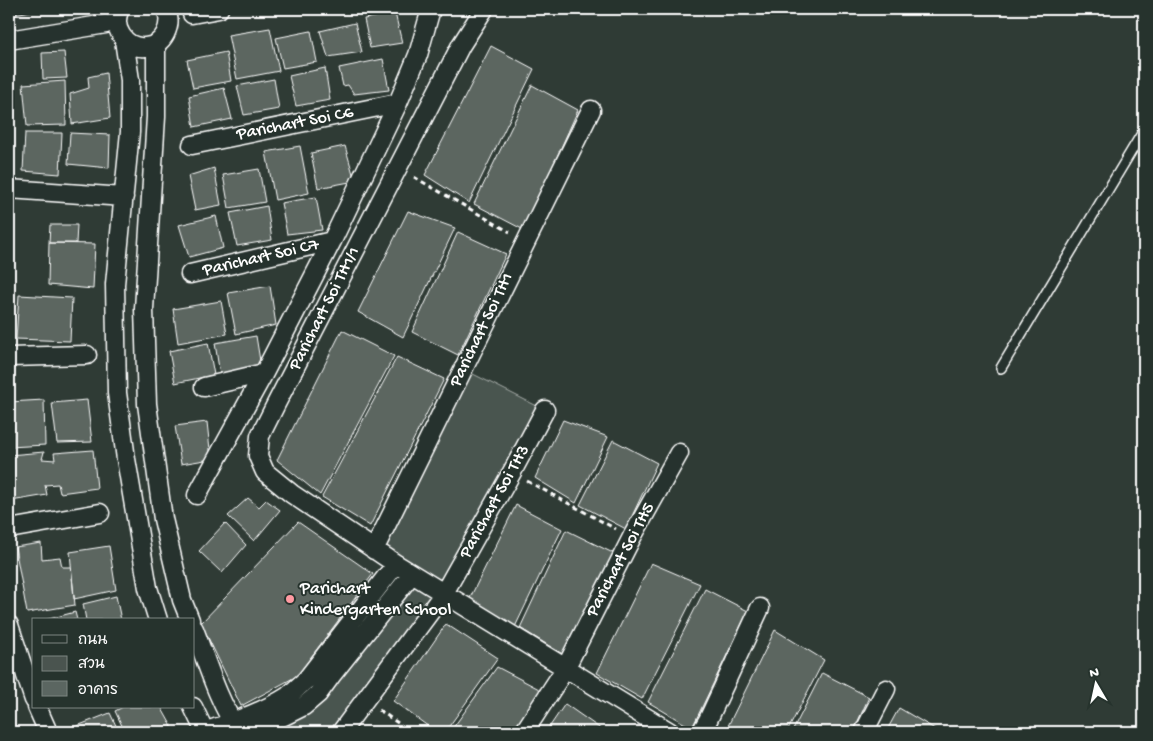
<svg xmlns="http://www.w3.org/2000/svg" width="1153" height="741" font-family="'Gochi Hand','Playpen Sans Thai',sans-serif">
<style>
.green{fill:#4a544f;stroke:#a4aaa7}
.building{fill:#5b6661;stroke:#fff}
.lines{fill:none;stroke-linecap:round;stroke-linejoin:round}
.service-casing{stroke:#fff;stroke-width:12}
.minor-casing{stroke:#fff;stroke-width:21}
.path{stroke:#fff;stroke-width:3;stroke-dasharray:5 4;stroke-linecap:butt}
.service{stroke:#26332d;stroke-width:9}
.minor{stroke:#26332d;stroke-width:18}
.poi-dot{fill:#ff9aa2;stroke:#26332d;stroke-width:2}
.labels{text-anchor:middle;dominant-baseline:central;stroke-width:4;stroke-linejoin:round;paint-order:stroke}
.street-label{font-size:18px;fill:#fff;stroke:#26332d}
.poi-label{font-size:18px;fill:#fff;stroke:#26332d;text-anchor:start}
</style>
<rect width="100%" height="100%" fill="#2f3b35"/>
<filter id="ink" filterUnits="userSpaceOnUse"><feTurbulence type="fractalNoise" baseFrequency=".02" numOctaves="2"/><feDisplacementMap in="SourceGraphic" scale="10" xChannelSelector="R" yChannelSelector="G"/><feConvolveMatrix kernelMatrix="1 2 1 2 8 2 1 2 1" color-interpolation-filters="sRGB"/></filter>
<g filter="url(#ink)">
<path class="green" d="M 463,369 L 545,410 L 444,593 L 341,732 L 263,732 L 304,706 L 412,574 L 374,550 Z"/>
<path class="building" d="M 9,9 L 42,9 L 9,15 Z
M 395,13 L 402,43 L 370,48 L 364,19 Z
M 355,23 L 362,52 L 328,57 L 320,31 Z
M 270,28 L 279,71 L 237,79 L 228,35 Z
M 311,31 L 317,62 L 283,68 L 276,38 Z
M 491,46 L 534,69 L 469,203 L 425,175 Z
M 64,52 L 67,78 L 43,79 L 42,53 Z
M 226,52 L 231,81 L 193,88 L 187,60 Z
M 383,59 L 389,90 L 354,94 L 348,85 L 343,86 L 339,68 Z
M 325,68 L 330,100 L 296,106 L 289,76 Z
M 106,73 L 110,118 L 72,124 L 70,94 L 89,88 L 88,77 Z
M 274,79 L 279,109 L 244,115 L 237,86 Z
M 65,81 L 66,125 L 27,126 L 23,84 Z
M 532,85 L 578,110 L 524,230 L 474,204 Z
M 224,88 L 232,119 L 194,127 L 189,96 Z
M 25,133 L 62,133 L 60,174 L 23,171 Z
M 70,133 L 110,135 L 109,168 L 68,164 Z
M 300,146 L 309,193 L 275,200 L 266,152 Z
M 345,146 L 355,181 L 318,188 L 311,153 Z
M 214,168 L 221,205 L 195,210 L 188,176 Z
M 259,169 L 265,202 L 229,208 L 223,175 Z
M 316,197 L 322,230 L 287,234 L 281,203 Z
M 267,206 L 272,240 L 237,246 L 230,213 Z
M 408,211 L 455,228 L 403,337 L 358,312 Z
M 216,216 L 223,248 L 189,257 L 179,225 Z
M 50,225 L 77,225 L 76,243 L 49,243 Z
M 458,232 L 506,254 L 458,355 L 412,332 Z
M 49,243 L 95,244 L 93,289 L 48,285 Z
M 270,286 L 276,325 L 236,334 L 228,293 Z
M 19,295 L 72,298 L 70,341 L 16,339 Z
M 221,301 L 227,334 L 178,343 L 173,309 Z
M 342,330 L 394,356 L 320,495 L 277,460 Z
M 256,336 L 261,367 L 220,375 L 215,343 Z
M 208,343 L 214,375 L 175,383 L 169,351 Z
M 397,357 L 444,379 L 370,526 L 322,497 Z
M 44,400 L 45,445 L 9,447 L 9,402 Z
M 87,400 L 92,442 L 57,443 L 52,403 Z
M 563,420 L 608,437 L 576,503 L 535,478 Z
M 207,422 L 211,459 L 181,464 L 175,426 Z
M 613,440 L 657,463 L 626,529 L 580,505 Z
M 93,450 L 97,488 L 60,493 L 58,484 L 45,485 L 47,495 L 11,501 L 9,455 L 44,452 L 42,459 L 55,460 L 54,453 Z
M 248,498 L 259,507 L 266,500 L 280,510 L 254,541 L 228,516 Z
M 516,505 L 562,529 L 515,627 L 469,600 Z
M 298,522 L 373,574 L 297,676 L 241,706 L 201,623 Z
M 225,523 L 246,545 L 222,573 L 199,551 Z
M 566,530 L 617,555 L 564,655 L 520,628 Z
M 41,543 L 42,559 L 60,557 L 62,567 L 71,567 L 75,605 L 27,613 L 15,547 Z
M 109,546 L 116,590 L 74,599 L 70,552 Z
M 651,563 L 700,584 L 642,699 L 597,673 Z
M 705,589 L 748,611 L 692,728 L 648,702 Z
M 116,596 L 121,620 L 86,620 L 83,604 Z
M 75,612 L 77,620 L 45,620 Z
M 446,624 L 498,658 L 445,732 L 436,732 L 393,701 Z
M 775,630 L 824,660 L 787,732 L 725,732 Z
M 497,667 L 541,690 L 512,732 L 450,732 Z
M 822,673 L 869,697 L 853,732 L 792,732 Z
M 565,704 L 605,732 L 546,732 Z
M 123,707 L 161,707 L 175,732 L 125,732 L 115,711 Z
M 899,708 L 940,732 L 886,732 Z
M 9,713 L 12,713 L 14,732 L 9,732 Z
M 110,713 L 119,732 L 74,732 L 72,728 Z"/>
<g class="lines">
<g class="service-casing">
<path id="service" d="M 1001,368 L 1144,130"/>
</g>
<g class="minor-casing">
<path id="minor" d="M 120,9 C 111,26 124,49 145,47 C 164,46 173,25 166,9
M 484,9 L 461,45 L 276,404 L 260,436 L 258,456 L 265,472 L 292,494 L 396,564 L 670,732
M 192,14 L 219,9
M 9,40 L 106,24
M 124,40 L 130,80 L 130,132 L 115,284 L 117,393 L 126,459 L 148,588 L 158,620
M 156,44 L 156,117 L 144,309 L 147,404 L 163,519 L 182,600 L 190,620
M 192,145 L 398,103
M 9,189 L 124,197
M 190,274 L 332,241
M 9,357 L 87,355
M 204,387 L 264,373
M 197,495 L 264,373 L 332,241 L 398,103 L 418,55 L 431,9
M 9,529 L 100,513
M 374,550 L 591,110
M 9,625 L 34,700
M 194,629 C 206,660 219,704 238,730
M 37,707 L 48,732
M 193,707 L 205,732
M 204,732 C 232,722 263,712 288,696 C 294,691 300,685 306,680 L 396,564
M 252,732 L 304,706 L 318,694 L 331,676 L 412,574
M 341,732 L 444,593 L 512,472 L 545,410
M 524,732 L 565,669 L 632,537 L 679,453
M 701,732 L 708,720 L 760,608
M 864,732 L 886,689"/>
</g>
<path class="path" d="M 414,177 L 510,232
M 527,481 L 616,529
M 379,710 L 411,732"/>
<use href="#service" class="service"/>
<use href="#minor" class="minor"/>
</g>
</g>
<circle class="poi-dot" cx="290" cy="599" r="5"/>
<g class="labels">
<g class="street-label">
<text transform="translate(295 124) rotate(-11)">Parichart Soi C6</text>
<text transform="translate(261 258) rotate(-13)">Parichart Soi C7</text>
<text transform="translate(325 309) rotate(-63)">Parichart Soi TH1/1</text>
<text transform="translate(482 330) rotate(-64)">Parichart Soi TH1</text>
<text transform="translate(495 502) rotate(-61)">Parichart Soi TH3</text>
<text transform="translate(621 560) rotate(-62)">Parichart Soi TH5</text>
</g>
<g class="poi-label">
<text x="300" y="589">Parichart<tspan x="300" dy="21">Kindergarten School</tspan></text>
</g>
</g>
<rect width="1153" height="741" fill="none" stroke="#26332d" stroke-width="30"/>
<rect x="15" y="15" width="1123" height="711" fill="none" stroke="#fff" stroke-width="2" filter="url(#ink)"/>
<rect x="32" y="618" width="162" height="90" fill="#26332d" stroke="#7d8581"/>
<rect x="42" y="635" width="25" height="8" fill="#26332d" stroke="#7d8581"/>
<text x="78" y="644" font-size="15" fill="#ffffff">ถนน</text>
<rect x="42" y="656" width="25" height="15" fill="#4a544f" stroke="#7d8581"/>
<text x="78" y="668" font-size="15" fill="#ffffff">สวน</text>
<rect x="42" y="681" width="25" height="15" fill="#5b6661" stroke="#7d8581"/>
<text x="78" y="694" font-size="15" fill="#ffffff">อาคาร</text>
<g transform="translate(1096 684) rotate(351)" stroke="#26332d" stroke-width="4" paint-order="stroke">
<path d="M0-4L9 19L0 12L-9 19Z" fill="#ffffff"/>
<text y="-8" font-size="14" font-weight="bold" text-anchor="middle" fill="#ffffff">N</text>
</g>
</svg>
